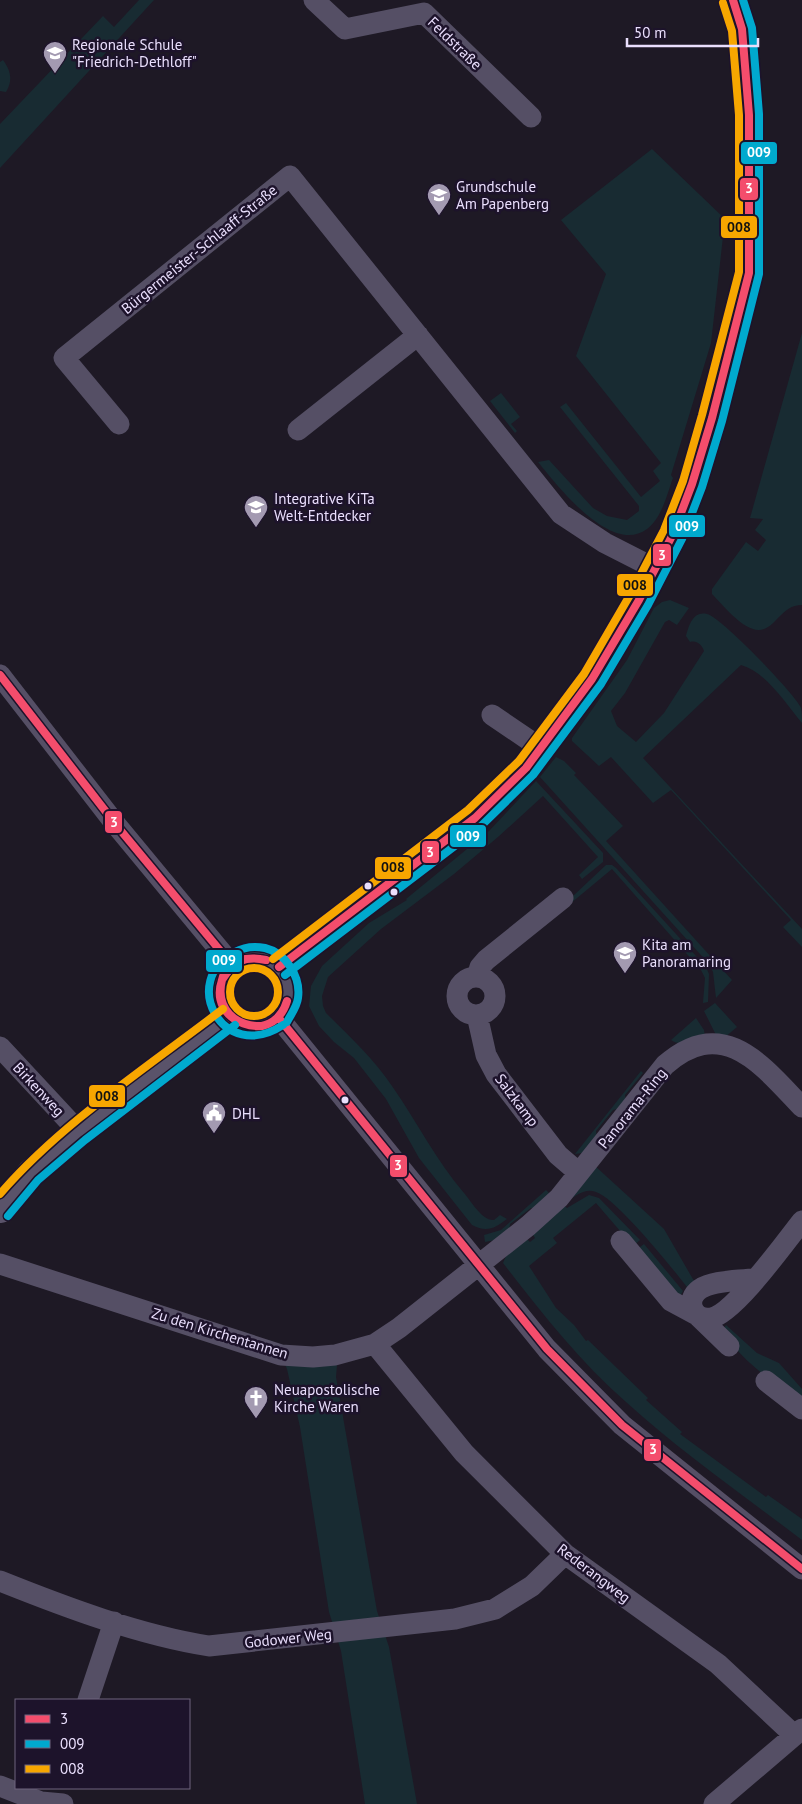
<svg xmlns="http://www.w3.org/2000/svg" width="802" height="1804" font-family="'PT Sans',sans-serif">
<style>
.green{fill:#182b32}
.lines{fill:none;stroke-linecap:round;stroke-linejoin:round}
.street{stroke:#554f65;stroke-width:21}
.secondary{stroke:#5a536a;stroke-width:28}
.bus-1-casing{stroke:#1d132b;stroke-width:11}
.bus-2-casing{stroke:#1d132b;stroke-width:11}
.bus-3-casing{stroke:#1d132b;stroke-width:11}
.bus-1{stroke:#f44d6c;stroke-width:8}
.bus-2{stroke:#00a9ce;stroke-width:8}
.bus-3{stroke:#f7a600;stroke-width:8}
.bus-dot{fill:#eadffd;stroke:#1d132b;stroke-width:2}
.labels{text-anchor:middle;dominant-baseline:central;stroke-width:5;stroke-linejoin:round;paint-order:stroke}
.street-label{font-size:15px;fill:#eadffd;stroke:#1d132b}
.poi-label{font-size:15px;fill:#eadffd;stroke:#1d132b;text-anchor:start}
.line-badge{stroke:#1d132b;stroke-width:2}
.badge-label{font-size:14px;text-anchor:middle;font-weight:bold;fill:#fff}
.pale-badge-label{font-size:14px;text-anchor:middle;font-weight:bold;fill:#111}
</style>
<rect width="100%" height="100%" fill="#1e1925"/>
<path class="green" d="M 139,0 L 154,0 L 0,168 L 0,124 L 103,16 L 114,27 Z
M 3,60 C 11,71 13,80 6,92 L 0,91 L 0,62 Z
M 652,149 L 725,219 L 711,343 L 671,475 L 673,478 C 667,494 662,518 647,529 C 611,556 557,485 538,462 L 549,460 L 593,508 L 607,516 L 627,520 L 639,511 L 639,506 L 560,407 L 566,403 L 641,497 L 660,481 L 653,471 L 661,463 L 576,356 L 606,274 L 561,220 Z
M 802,333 L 802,605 C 791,605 786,610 779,617 C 775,621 770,627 764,629 C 747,636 723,605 712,594 L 712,589 L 746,542 L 758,551 L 766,540 L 755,530 L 763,519 L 750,518 Z
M 501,393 L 520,417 L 511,424 L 517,431 L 515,433 L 490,401 Z
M 670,600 L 689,608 L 677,625 L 669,620 L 665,622 L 625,693 L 611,711 L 617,726 L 636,742 L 664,713 L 704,651 C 702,645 697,640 690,642 L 686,636 C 689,625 693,611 707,614 C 720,616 795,694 801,708 C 802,712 802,719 802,723 C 785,703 766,672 741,665 L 643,758 L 802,929 L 802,947 L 783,927 L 791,920 L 671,790 L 653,803 L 611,757 L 599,766 L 572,741 L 572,738 L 627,660 L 654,608 L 662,602 Z
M 556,757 L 564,761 L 576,773 L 574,775 L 623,826 L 606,841 L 732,980 L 716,998 L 713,972 L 709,964 L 540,777 Z
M 536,781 L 603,853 L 603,862 L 582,879 L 579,875 L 598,857 L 543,796 L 498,837 L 454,874 L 381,929 L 328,977 L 322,996 L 323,1006 L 326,1013 C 349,1036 374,1059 392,1086 C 417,1122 436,1160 464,1193 C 472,1202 482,1221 494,1220 L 500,1215 L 507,1219 C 495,1228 487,1233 472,1225 L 419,1158 L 386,1099 L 354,1058 L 334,1042 L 319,1026 L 309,1006 L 311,986 L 322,966 L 369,923 L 407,900 L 406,899 L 489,831 Z
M 606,865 L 612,865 L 616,868 L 706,967 L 709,974 L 708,1002 L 703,1003 L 705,978 L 701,970 L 612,869 L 523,943 Z
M 715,1003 L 737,1027 L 724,1038 L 717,1037 L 704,1011 Z
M 696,1018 L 704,1030 L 705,1037 C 692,1041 681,1047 671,1040 Z
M 641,1071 L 643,1073 L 625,1095 L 626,1102 L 621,1108 L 613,1110 L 596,1131 L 597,1139 L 582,1153 L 575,1154 Z
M 594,1165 L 664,1229 L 694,1281 L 687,1287 C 672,1268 616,1198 596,1192 C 585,1188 577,1195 568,1201 Z
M 546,1190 L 551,1195 L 538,1208 L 531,1208 L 510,1224 L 509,1232 L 495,1240 L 485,1242 L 484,1235 L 501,1230 Z
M 589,1195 L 599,1198 L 640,1240 L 633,1246 L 596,1203 L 553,1238 L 557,1243 L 529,1266 L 556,1308 L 574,1325 L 586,1341 L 588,1340 L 648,1398 L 646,1400 L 682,1432 L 680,1434 L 766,1497 L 768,1495 L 802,1519 L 802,1540 C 743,1495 681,1452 626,1402 C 579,1361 541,1312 503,1263 L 506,1256 L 525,1237 L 530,1242 L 535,1238 L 532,1233 L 563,1205 L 567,1208 Z
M 644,1244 L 683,1291 L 679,1298 L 636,1250 Z
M 726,1325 L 757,1353 L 779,1363 L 802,1389 L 802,1402 C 772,1382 742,1361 722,1331 Z
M 281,1355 L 337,1365 L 336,1377 L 377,1611 L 389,1647 L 417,1804 L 365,1804 L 341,1651 L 329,1612 L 300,1427 L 287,1369 Z"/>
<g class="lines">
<path class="street" d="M 314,0 L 345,29 L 424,13 L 531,117
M 119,424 L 64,358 L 290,176 L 561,514 L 605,543 L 656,569
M 298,430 L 418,335
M 0,675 L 117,826 L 232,965
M 492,715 L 542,749
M220 992a34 34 0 1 1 68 0a34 34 0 1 1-68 0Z
M 279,967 L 475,818 L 526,768 L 551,737 L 592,679 L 639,600 L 673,534 L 692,484 L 712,418 L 749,273 L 749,115 L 742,29 L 733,0
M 477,977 L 480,967 L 486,960 L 563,898
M457 996a19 19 0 1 1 38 0a19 19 0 1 1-38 0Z
M 477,1015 L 486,1055 L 496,1074 L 558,1155 L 579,1173
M 278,1017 L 547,1349 L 622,1425 L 802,1569
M 0,1047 L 79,1132
M 621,1241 L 671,1301 L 697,1315 L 729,1346
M 0,1264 L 281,1355 L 313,1357 L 335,1355 L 375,1344 L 399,1328 L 528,1226 L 559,1198 L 665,1065 C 723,1014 762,1065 802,1107
M 756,1278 C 740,1281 714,1280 700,1289 C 684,1300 693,1321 711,1318 C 734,1314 786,1241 802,1221
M 375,1344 L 464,1453 L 565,1554 L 718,1664 L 794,1735
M 766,1381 L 802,1409
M 0,1581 C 65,1607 139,1635 209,1646 L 455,1619 L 495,1609 L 532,1586 L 565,1554
M 88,1700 L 114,1622
M 0,1786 L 41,1802 L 63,1804
M 714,1804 L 802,1729"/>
<path class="secondary" d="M 0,1209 L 31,1173 L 79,1132 L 229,1017"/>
<g class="bus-1-casing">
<path id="bus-1" d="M 0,675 L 117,826 L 232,965
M 279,967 L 475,818 L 526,768 L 592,679 L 639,600 L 673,534 L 692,484 L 712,418 L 749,273 L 749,115 L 742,29 L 733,0
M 222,980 C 215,1008 235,1027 262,1026
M 222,980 C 212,1008 236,1028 262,1026
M 222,980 C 227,959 248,956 266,960
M 222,980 C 233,962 244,955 266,960
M 278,1017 L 547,1349 L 622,1425 L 802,1569
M 262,1026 C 275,1023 283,1014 287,1001"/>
</g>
<g class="bus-2-casing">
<path id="bus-2" d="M 285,975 L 481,826 L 533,775 L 601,684 L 648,605 L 682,539 L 702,487 L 722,421 L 759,274 L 759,114 L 752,28 L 743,0
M 283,1025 C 222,1065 179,980 235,952 C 244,947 255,946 265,948 C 286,953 301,977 298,998 C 297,1007 291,1014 287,1022
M 8,1216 L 38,1180 L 85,1140 L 235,1025"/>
</g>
<g class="bus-3-casing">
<path id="bus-3" d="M 273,959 L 468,810 L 519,761 L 584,674 L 630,595 L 664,530 L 683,481 L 702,415 L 739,272 L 739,115 L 732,31 L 723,3
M230 992a24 24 0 1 1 48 0a24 24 0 1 1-48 0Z
M 0,1194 C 60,1124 149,1066 223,1009"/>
</g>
<use href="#bus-1" class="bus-1"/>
<use href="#bus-2" class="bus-2"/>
<use href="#bus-3" class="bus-3"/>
</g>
<defs>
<g id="school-pin" transform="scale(1.25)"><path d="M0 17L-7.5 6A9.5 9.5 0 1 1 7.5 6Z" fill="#a39ab1" stroke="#1d132b"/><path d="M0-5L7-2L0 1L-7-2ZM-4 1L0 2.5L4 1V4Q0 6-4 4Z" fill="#fff"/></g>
<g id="civic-pin" transform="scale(1.25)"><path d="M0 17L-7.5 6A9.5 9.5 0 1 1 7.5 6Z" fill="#a39ab1" stroke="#1d132b"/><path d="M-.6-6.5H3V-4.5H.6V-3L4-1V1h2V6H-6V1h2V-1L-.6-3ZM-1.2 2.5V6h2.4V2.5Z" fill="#fff"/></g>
<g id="church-pin" transform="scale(1.25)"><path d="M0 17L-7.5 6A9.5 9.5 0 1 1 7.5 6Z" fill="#a39ab1" stroke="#1d132b"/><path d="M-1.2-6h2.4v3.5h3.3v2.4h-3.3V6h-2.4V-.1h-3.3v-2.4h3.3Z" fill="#fff"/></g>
</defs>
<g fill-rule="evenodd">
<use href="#school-pin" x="55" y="53"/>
<use href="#school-pin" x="439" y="195"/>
<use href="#school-pin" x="256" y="507"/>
<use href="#school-pin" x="625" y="953"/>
<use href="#civic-pin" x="214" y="1113"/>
<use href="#church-pin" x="256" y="1398"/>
</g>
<g class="bus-dot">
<circle cx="368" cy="886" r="4.5"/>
<circle cx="394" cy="892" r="4.5"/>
<circle cx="345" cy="1100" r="4.5"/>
</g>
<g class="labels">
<g class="street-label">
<text transform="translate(455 43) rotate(44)">Feldstraße</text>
<text transform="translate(199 249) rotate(-39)">Bürgermeister-Schlaaff-Straße</text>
<text transform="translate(39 1089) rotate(47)">Birkenweg</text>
<text transform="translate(517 1100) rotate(53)">Salzkamp</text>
<text transform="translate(632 1108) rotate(-51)">Panorama-Ring</text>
<text transform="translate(220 1333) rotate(17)">Zu den Kirchentannen</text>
<text transform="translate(594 1573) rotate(37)">Rederangweg</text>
<text transform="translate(288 1638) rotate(-6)">Godower Weg</text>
</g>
<g class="poi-label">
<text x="72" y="44">Regionale Schule<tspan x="72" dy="17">"Friedrich-Dethloff"</tspan></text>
<text x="456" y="186">Grundschule<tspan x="456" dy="17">Am Papenberg</tspan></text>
<text x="274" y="498">Integrative KiTa<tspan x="274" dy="17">Welt-Entdecker</tspan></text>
<text x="642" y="944">Kita am<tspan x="642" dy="17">Panoramaring</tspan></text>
<text x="232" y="1113">DHL</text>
<text x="274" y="1389">Neuapostolische<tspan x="274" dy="17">Kirche Waren</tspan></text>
</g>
</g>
<g class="line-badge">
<rect x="740" y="141" width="38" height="24" rx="5" fill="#00a9ce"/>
<rect x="739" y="177" width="20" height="24" rx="5" fill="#f44d6c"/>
<rect x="720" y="215" width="38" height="24" rx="5" fill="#f7a600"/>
<rect x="668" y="514" width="38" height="24" rx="5" fill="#00a9ce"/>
<rect x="652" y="543" width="20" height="24" rx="5" fill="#f44d6c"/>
<rect x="616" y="573" width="38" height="24" rx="5" fill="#f7a600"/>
<rect x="104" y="810" width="19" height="24" rx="5" fill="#f44d6c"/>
<rect x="449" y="824" width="38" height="24" rx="5" fill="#00a9ce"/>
<rect x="421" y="840" width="19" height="24" rx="5" fill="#f44d6c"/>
<rect x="374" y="856" width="38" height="24" rx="5" fill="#f7a600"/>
<rect x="205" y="949" width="38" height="24" rx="5" fill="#00a9ce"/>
<rect x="88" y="1084" width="38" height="24" rx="5" fill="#f7a600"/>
<rect x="389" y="1154" width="19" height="24" rx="5" fill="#f44d6c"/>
<rect x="643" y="1438" width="19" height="24" rx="5" fill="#f44d6c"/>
</g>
<g class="badge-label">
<text x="759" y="157">009</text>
<text x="749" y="193">3</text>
<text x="687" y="531">009</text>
<text x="662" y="560">3</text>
<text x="114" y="827">3</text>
<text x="468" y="841">009</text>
<text x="430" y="857">3</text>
<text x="224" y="965">009</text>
<text x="398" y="1170">3</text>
<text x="653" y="1454">3</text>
</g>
<g class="pale-badge-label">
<text x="739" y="232">008</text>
<text x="635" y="590">008</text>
<text x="393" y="872">008</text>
<text x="107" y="1101">008</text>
</g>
<rect x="15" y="1699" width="175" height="90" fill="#1d132b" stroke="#6f657f"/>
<rect x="25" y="1715" width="25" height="8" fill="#f44d6c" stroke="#6f657f"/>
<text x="60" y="1724" font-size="15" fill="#eadffd">3</text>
<rect x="25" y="1740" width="25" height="8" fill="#00a9ce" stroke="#6f657f"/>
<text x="60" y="1749" font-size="15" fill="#eadffd">009</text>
<rect x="25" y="1765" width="25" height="8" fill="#f7a600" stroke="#6f657f"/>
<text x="60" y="1774" font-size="15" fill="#eadffd">008</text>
<path d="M627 38v8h131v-8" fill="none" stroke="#eadffd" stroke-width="2.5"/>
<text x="634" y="38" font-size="15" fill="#eadffd" stroke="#1d132b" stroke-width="4" paint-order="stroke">50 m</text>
</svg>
